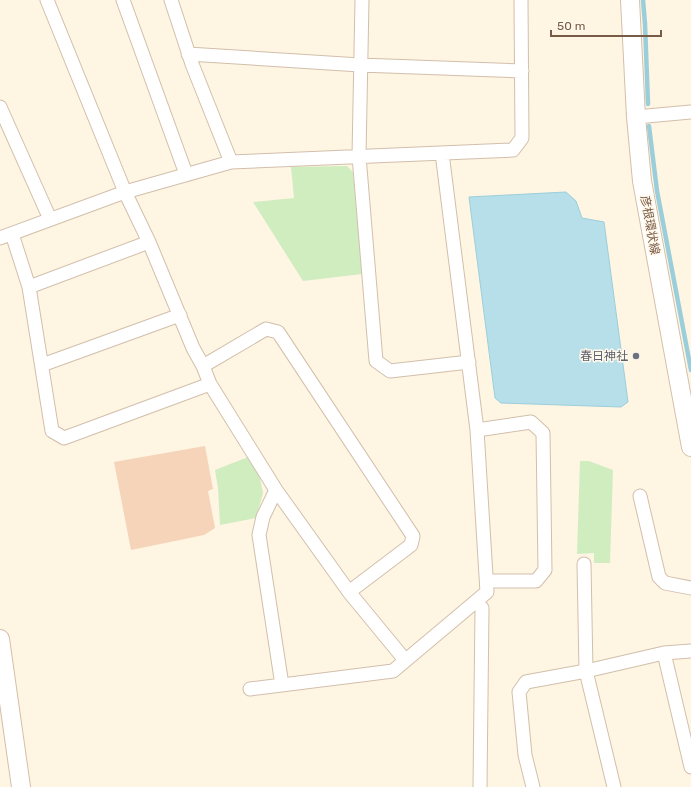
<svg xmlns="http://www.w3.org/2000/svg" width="691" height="787" font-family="Rubik,'Noto Sans JP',sans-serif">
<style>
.green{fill:#d0edc0}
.water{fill:#b6dfe9;stroke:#9bcedb}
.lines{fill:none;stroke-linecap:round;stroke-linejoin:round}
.stream{stroke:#9bcedb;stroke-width:4.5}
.building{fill:#f5d4b9}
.street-casing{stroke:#d2bfab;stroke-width:15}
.secondary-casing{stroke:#d5bfa8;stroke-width:20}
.street{stroke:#fff;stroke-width:13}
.secondary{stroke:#fff;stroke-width:18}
.worship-dot{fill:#6b7280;stroke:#fff8eb;stroke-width:1.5}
.labels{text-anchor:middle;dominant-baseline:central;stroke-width:3;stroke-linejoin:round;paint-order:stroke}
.street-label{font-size:12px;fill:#785b47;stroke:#fff8eb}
.worship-label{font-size:12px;fill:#5b616d;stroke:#fff8eb;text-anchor:end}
</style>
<rect width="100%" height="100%" fill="#fef5e3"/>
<path class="green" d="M 347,166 L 353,172 L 362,274 L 303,281 L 253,202 L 294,198 L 291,167 Z
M 248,457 L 259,474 L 263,493 L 256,518 L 220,525 L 218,488 L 215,470 Z
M 580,461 L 589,461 L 613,470 L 610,563 L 594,563 L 594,553 L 577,554 Z"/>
<path class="water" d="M 566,192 L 576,201 L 582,218 L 604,222 L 628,402 L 621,407 L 501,403 L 495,398 L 469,197 Z"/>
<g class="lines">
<path class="stream" d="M 643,0 L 645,24 L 648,104
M 649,126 L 657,191 L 691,370"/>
</g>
<path class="building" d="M 205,446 L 213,489 L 208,491 L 215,528 L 204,535 L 131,550 L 114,462 Z"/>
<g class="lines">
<g class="street-casing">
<path id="street" d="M 47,0 L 125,192 L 149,242 L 193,348 L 203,366 L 210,384 L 276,490 L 349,592 L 405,660
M 123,0 L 186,174
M 171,0 L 192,64 L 231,162
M 362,0 L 359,156 L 376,361 L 390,371 L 469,362
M 188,54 L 360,65 L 522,71
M 0,107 L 50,219
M 636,117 L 691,112
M 12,234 L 29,287 L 52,431 L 64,438 L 210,384
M 0,238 L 125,192 L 231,162 L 513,150 L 522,138 L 521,0
M 29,287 L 149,242
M 42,365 L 180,315
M 203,366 L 266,329 L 278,332 L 413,536 L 411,545 L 349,592
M 477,430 L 531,422 L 543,433 L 545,570 L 536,581 L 487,581
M 276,490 L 263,517 L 259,535 L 282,685
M 640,496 L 659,577 L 665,583 L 691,588
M 584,564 L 586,671 L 614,787
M 476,602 L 482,608 L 480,787
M 664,653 L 691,767
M 250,689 L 393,671 L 487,592 L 477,430 L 442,153
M 533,787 L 525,755 L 519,692 L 526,682 L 586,671 L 664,653 L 691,651"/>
</g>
<g class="secondary-casing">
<path id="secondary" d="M 630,0 L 636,117 L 642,181 L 691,447
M 0,639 L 21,787"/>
</g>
<use href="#street" class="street"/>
<use href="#secondary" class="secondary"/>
</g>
<circle class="worship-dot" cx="636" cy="356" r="4"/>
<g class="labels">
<g class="street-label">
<text transform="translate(650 225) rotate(80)">彦根環状線</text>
</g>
<g class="worship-label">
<text x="628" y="356">春日神社</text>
</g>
</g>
<path d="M551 30v6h110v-6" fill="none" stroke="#785b47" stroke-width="2"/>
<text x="557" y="30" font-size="12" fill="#785b47" stroke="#fff8eb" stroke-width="3" paint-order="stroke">50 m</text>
</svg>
